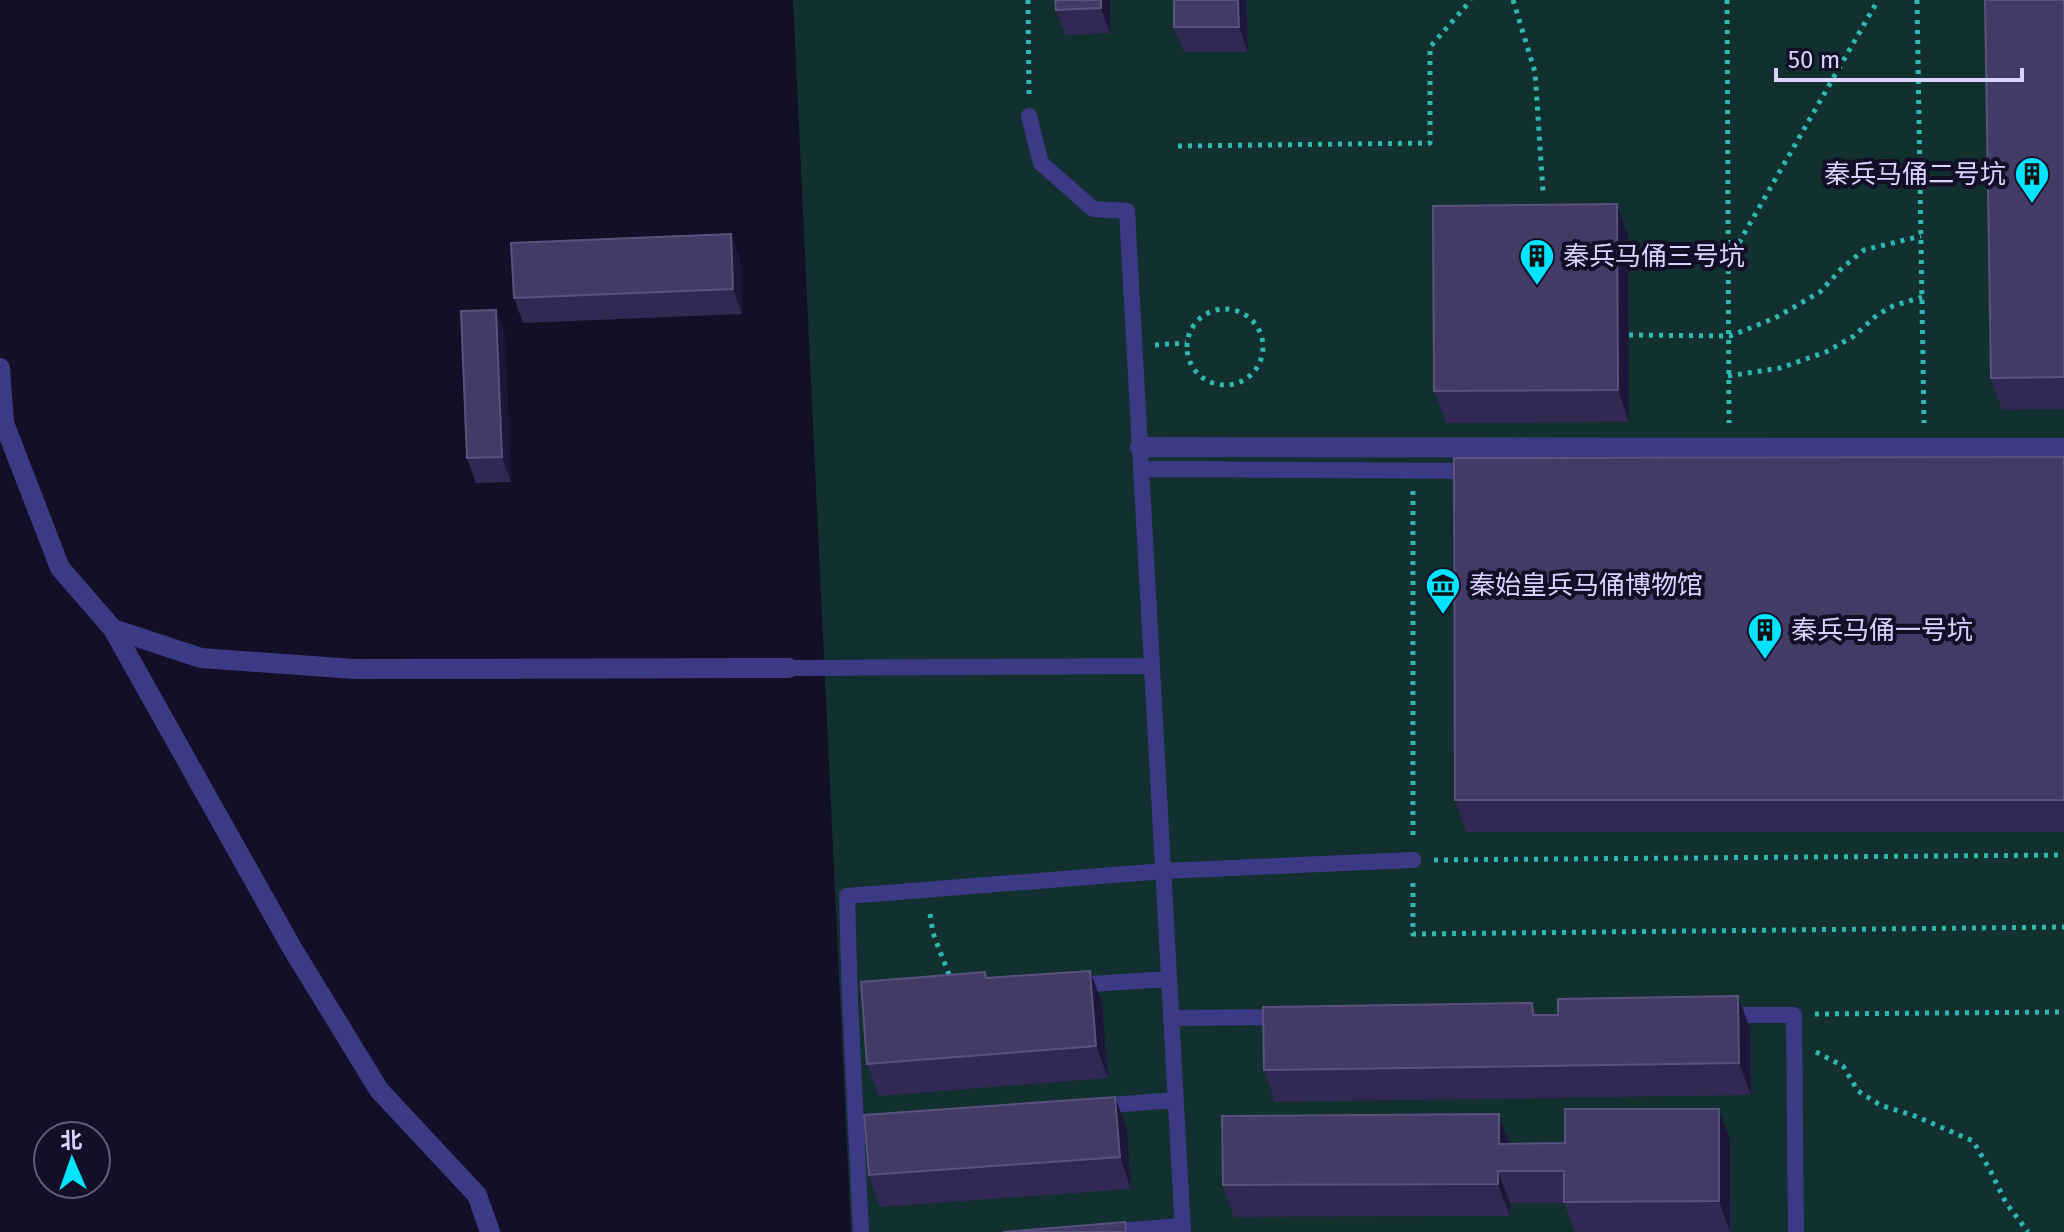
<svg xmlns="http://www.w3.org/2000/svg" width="2064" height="1232" font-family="'Fira Sans','Noto Sans SC',sans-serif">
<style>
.green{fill:#12302f}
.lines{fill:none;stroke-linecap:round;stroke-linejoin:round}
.path{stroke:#2fb8b0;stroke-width:5;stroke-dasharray:4 6;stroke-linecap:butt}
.service{stroke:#3d3a85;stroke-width:16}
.pedestrian{stroke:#3d3a85;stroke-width:20}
.minor{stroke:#3d3a85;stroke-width:20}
.wall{fill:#312854}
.shaded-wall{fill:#1d163a}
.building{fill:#433a66;stroke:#5a527e;stroke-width:2}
.labels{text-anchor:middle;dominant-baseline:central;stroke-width:8;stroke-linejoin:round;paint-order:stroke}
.poi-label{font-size:26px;fill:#d9d4ff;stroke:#130f26;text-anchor:start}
</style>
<rect width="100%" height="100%" fill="#130f26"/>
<path class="green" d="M 793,0 L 2064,0 L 2064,1232 L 851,1232 Z"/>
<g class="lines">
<path class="path" d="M 1028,0 L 1029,95
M 1513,0 L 1535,72 L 1543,192
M 1727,0 L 1729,423
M 1917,0 L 1924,423
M 1178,146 L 1430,143 L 1430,47 L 1471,0
M 1729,260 L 1878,0
M1187 347a38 38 0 1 1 76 0a38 38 0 1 1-76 0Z
M 1629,335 L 1730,336 L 1775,318 L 1820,292 L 1842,268 L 1864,250 L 1921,236
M 1155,345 L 1186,343
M 1728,376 L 1780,368 L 1826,352 L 1854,336 L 1877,315 L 1893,306 L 1922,297
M 1413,491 L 1413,837
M 1434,860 L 2064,855
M 1413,883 L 1413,934 L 2064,927
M 930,914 L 933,933 L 951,980
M 1815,1014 L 2064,1012
M 1816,1052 L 1843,1066 L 1858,1091 L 1880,1105 L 1915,1116 L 1973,1141 L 1990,1170 L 2006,1203 L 2028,1232"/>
<path class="service" d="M 1029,116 L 1041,163 L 1093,209 L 1127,211 L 1183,1232
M 1142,469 L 1476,471
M 789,668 L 1152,666
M 1075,985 L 1169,979
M 1725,1015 L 1794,1015 L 1796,1232
M 1172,1018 L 1281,1017
M 1097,1106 L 1176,1100
M 861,1232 L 850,1000 L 847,896 L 1164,871 L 1413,860
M 1102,1232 L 1183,1226"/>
<path class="pedestrian" d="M 1140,447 L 2064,448"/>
<path class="minor" d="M 0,368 L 4,423 L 60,568 L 113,629 L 201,658 L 354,669 L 789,668
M 113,629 L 292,948 L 379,1090 L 477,1195 L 490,1232"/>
</g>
<path class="wall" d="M 1110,0 L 1110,33 L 1065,35 L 1056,10 Z
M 1246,0 L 1248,52 L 1184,52 L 1174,27 Z
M 2064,0 L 2064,409 L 2002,410 L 1991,378 Z
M 1617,204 L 1628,236 L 1629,422 L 1446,423 L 1434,391 Z
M 731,234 L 740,259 L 742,314 L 523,323 L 514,298 Z
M 496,310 L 505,335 L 511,482 L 476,483 L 467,458 Z
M 2064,457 L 2064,832 L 1466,832 L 1455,800 Z
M 988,978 L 1102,1003 L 1108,1078 L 879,1096 L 867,1064 Z
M 1532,1003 L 1536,1015 L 1750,1028 L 1751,1095 L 1275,1102 L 1264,1070 Z
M 1115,1097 L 1127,1129 L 1131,1189 L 880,1207 L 869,1175 Z
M 1730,1140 L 1731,1232 L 1575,1232 L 1564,1203 L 1510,1203 L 1510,1216 L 1234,1217 L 1223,1185 Z"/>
<path class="shaded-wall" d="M 1101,0 L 1110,0 L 1110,33 L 1101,8 Z
M 1238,0 L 1246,0 L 1248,52 L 1239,27 Z
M 1617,204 L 1628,236 L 1629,422 L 1618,390 Z
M 731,234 L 740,259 L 742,314 L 733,289 Z
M 496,310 L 505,335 L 511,482 L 502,457 Z
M 1090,971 L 1102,1003 L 1108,1078 L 1096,1046 Z
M 1738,996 L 1750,1028 L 1751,1095 L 1739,1063 Z
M 1115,1097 L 1127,1129 L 1131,1189 L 1120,1157 Z
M 1719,1109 L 1730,1140 L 1730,1232 L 1719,1201 Z
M 1499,1114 L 1510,1146 L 1499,1144 Z
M 1498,1171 L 1510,1203 L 1510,1216 L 1498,1184 Z"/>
<path class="building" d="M 1055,0 L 1101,0 L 1101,8 L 1056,10 Z
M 1174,0 L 1238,0 L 1239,27 L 1174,27 Z
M 1985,0 L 2064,0 L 2064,377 L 1991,378 Z
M 1617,204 L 1618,390 L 1434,391 L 1433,206 Z
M 731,234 L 733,289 L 514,298 L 511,243 Z
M 496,310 L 502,457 L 467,458 L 461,311 Z
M 2064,457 L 2064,800 L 1455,800 L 1454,458 Z
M 1090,971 L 1096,1046 L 867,1064 L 861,982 L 985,972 L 986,978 Z
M 1738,996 L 1739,1063 L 1264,1070 L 1263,1007 L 1532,1003 L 1533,1015 L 1558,1015 L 1558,999 Z
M 1115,1097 L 1120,1157 L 869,1175 L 864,1115 Z
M 1565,1109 L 1719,1109 L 1719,1201 L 1564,1202 L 1564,1171 L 1498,1171 L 1498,1184 L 1223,1185 L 1222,1116 L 1499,1114 L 1499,1144 L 1565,1143 Z
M 1125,1222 L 1126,1232 L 1003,1232 Z"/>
<defs>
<g id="building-pin" transform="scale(1.8)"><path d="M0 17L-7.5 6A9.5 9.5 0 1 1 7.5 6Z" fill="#00e5ff" stroke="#130f26"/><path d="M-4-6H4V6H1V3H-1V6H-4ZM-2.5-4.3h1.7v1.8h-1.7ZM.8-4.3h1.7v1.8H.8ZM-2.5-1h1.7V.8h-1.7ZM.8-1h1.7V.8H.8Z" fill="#111"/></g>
<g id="museum-pin" transform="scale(1.8)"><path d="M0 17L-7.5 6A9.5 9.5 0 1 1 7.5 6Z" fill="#00e5ff" stroke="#130f26"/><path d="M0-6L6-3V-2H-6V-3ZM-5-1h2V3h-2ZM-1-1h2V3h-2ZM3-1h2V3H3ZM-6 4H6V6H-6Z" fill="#111"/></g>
</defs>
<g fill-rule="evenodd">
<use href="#building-pin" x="2032" y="174"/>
<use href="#building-pin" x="1537" y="256"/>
<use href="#museum-pin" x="1443" y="585"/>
<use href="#building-pin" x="1765" y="630"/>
</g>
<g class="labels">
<g class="poi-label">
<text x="2006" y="174" text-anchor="end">秦兵马俑二号坑</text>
<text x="1563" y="256">秦兵马俑三号坑</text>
<text x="1469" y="585">秦始皇兵马俑博物馆</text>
<text x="1791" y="630">秦兵马俑一号坑</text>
</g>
</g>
<g transform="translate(72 1160) rotate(358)"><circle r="38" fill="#130f26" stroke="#625e7d" stroke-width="2"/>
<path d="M0-6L14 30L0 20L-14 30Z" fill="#00e5ff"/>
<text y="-12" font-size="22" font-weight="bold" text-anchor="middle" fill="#d9d4ff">北</text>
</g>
<path d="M1776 68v12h246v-12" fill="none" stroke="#d9d4ff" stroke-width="4"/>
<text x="1788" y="68" font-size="24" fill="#d9d4ff" stroke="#130f26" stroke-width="6" paint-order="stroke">50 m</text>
</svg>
